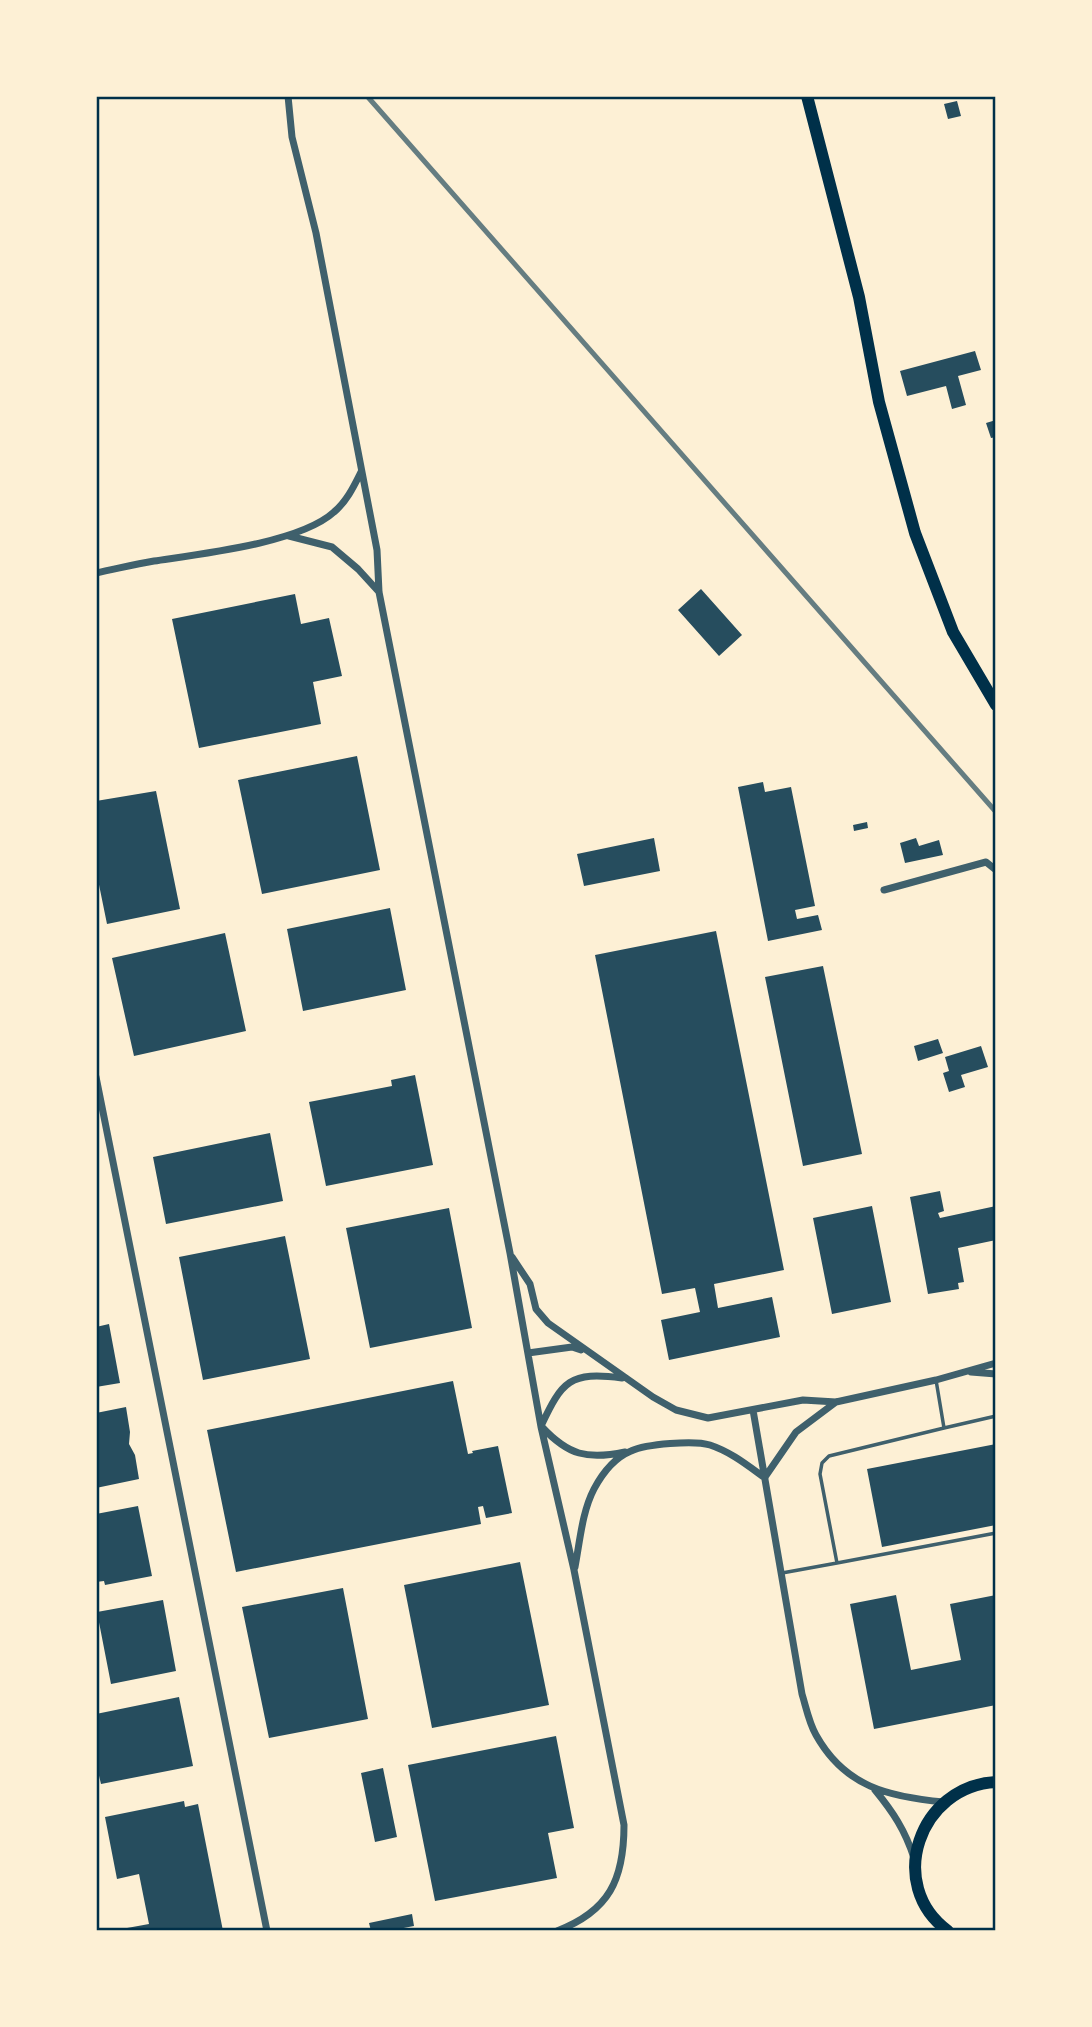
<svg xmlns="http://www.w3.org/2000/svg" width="1092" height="2027" font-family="Jost,sans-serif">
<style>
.building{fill:#264d5e}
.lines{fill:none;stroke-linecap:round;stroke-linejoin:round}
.service{stroke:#3f606c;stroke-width:3.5}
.minor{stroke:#3f606c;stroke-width:7}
.primary{stroke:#003049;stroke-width:12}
.rail{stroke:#657d81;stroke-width:5}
.neatline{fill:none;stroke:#003049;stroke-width:2.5}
</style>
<rect width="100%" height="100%" fill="#fdf0d5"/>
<path class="building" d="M 957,101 L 961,116 L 948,119 L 944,104 Z
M 975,351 L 981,370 L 958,376 L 966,405 L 952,409 L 946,386 L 907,396 L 900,371 Z
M 996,420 L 996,437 L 991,438 L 986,423 Z
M 701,589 L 742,635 L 719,656 L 678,610 Z
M 295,594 L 301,624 L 329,618 L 342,676 L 313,682 L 321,724 L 199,748 L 172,619 Z
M 357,756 L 380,870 L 262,894 L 238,780 Z
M 763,782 L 765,792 L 791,787 L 815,906 L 795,910 L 797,919 L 818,915 L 822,930 L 768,941 L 738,787 Z
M 156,791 L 180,909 L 107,924 L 96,870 L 96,801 Z
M 867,822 L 868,828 L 854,831 L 853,825 Z
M 654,838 L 660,871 L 584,886 L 577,854 Z
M 916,838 L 919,846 L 939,840 L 943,855 L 905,863 L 900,843 Z
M 390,908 L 406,990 L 303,1011 L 287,929 Z
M 716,931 L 784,1270 L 714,1284 L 718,1308 L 772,1297 L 780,1337 L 669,1360 L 661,1320 L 700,1312 L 695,1288 L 662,1294 L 595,955 Z
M 225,933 L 246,1031 L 134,1056 L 112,958 Z
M 823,966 L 862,1154 L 803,1166 L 765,977 Z
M 938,1039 L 943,1053 L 918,1061 L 914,1046 Z
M 981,1046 L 988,1067 L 961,1075 L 965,1087 L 949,1092 L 943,1073 L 949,1071 L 945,1057 Z
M 415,1075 L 433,1165 L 326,1186 L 309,1102 L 392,1086 L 391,1080 Z
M 270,1133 L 283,1201 L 166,1224 L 153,1157 Z
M 940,1191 L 944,1211 L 938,1213 L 940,1218 L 996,1206 L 996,1240 L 958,1248 L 964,1282 L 958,1283 L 959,1289 L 928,1294 L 910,1197 Z
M 872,1206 L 891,1302 L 832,1314 L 813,1218 Z
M 449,1208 L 472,1328 L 370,1348 L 346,1228 Z
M 285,1236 L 310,1359 L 203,1380 L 179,1257 Z
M 109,1324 L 120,1383 L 96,1387 L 96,1327 Z
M 453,1381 L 468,1454 L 473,1453 L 472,1451 L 498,1446 L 512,1513 L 486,1518 L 483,1506 L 478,1507 L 481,1524 L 236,1572 L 207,1430 Z
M 126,1407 L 130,1432 L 129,1444 L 135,1455 L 139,1479 L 96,1488 L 96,1413 Z
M 996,1444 L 996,1525 L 882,1547 L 867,1469 Z
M 138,1506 L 152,1576 L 105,1585 L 104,1581 L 96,1582 L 96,1514 Z
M 520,1562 L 549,1705 L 432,1728 L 404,1585 Z
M 343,1588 L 368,1719 L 269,1738 L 242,1607 Z
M 896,1595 L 911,1670 L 961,1660 L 950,1604 L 996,1595 L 996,1705 L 874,1729 L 850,1604 Z
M 163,1600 L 176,1671 L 111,1684 L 97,1612 Z
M 179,1697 L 193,1766 L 101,1784 L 96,1763 L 96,1714 Z
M 556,1736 L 574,1828 L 548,1833 L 557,1878 L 435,1901 L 408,1765 Z
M 383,1768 L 397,1837 L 375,1842 L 361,1773 Z
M 184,1801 L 185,1807 L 198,1804 L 223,1931 L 128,1931 L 127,1928 L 149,1924 L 139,1874 L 117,1879 L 105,1817 Z
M 412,1914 L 414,1926 L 388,1931 L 371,1931 L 369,1923 Z"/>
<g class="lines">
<path class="service" d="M 944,1428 L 996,1416
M 837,1563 L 996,1533
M 782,1573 L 837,1563 L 820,1474 L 822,1463 L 829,1456 L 944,1428 L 936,1380"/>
<path class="minor" d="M 288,96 L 292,137 L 316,233 L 377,550 L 379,592 L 510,1253 L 541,1427 L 574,1570 L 624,1825 C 624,1880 609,1911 557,1931
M 289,536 L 332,547 L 358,569 L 379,592
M 96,573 C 116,569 135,564 154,561 C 201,554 300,543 334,512 C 347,501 354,486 361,472
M 884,890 L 986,862 L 996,870
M 96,1077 L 267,1931
M 512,1257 L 530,1284 L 536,1309 L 548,1323 L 653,1397 L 676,1410 L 708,1418 L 803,1400 L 836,1402 L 936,1380 L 996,1363
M 528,1353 L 572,1347 L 581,1350
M 971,1372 L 996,1374
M 753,1410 L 802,1694 C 806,1707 809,1723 816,1735 C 845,1787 889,1797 944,1802
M 541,1426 C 562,1381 570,1371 622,1378
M 542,1427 C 568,1455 587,1460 625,1452
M 765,1477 L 796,1432 L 836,1402
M 575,1567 C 580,1541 582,1512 594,1489 C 602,1474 614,1458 631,1451 C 646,1444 694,1440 710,1445 C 731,1452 747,1465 765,1478
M 875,1790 C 893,1812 905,1830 914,1858"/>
<path class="primary" d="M 807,96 L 859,297 L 879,402 L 915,533 L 953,632 L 996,705
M 948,1931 C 885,1885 919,1786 996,1782"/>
<path class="rail" d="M 367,96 L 996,812"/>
</g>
<rect width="1092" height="2027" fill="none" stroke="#fdf0d5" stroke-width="196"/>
<rect x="98" y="98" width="896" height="1831" class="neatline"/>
</svg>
